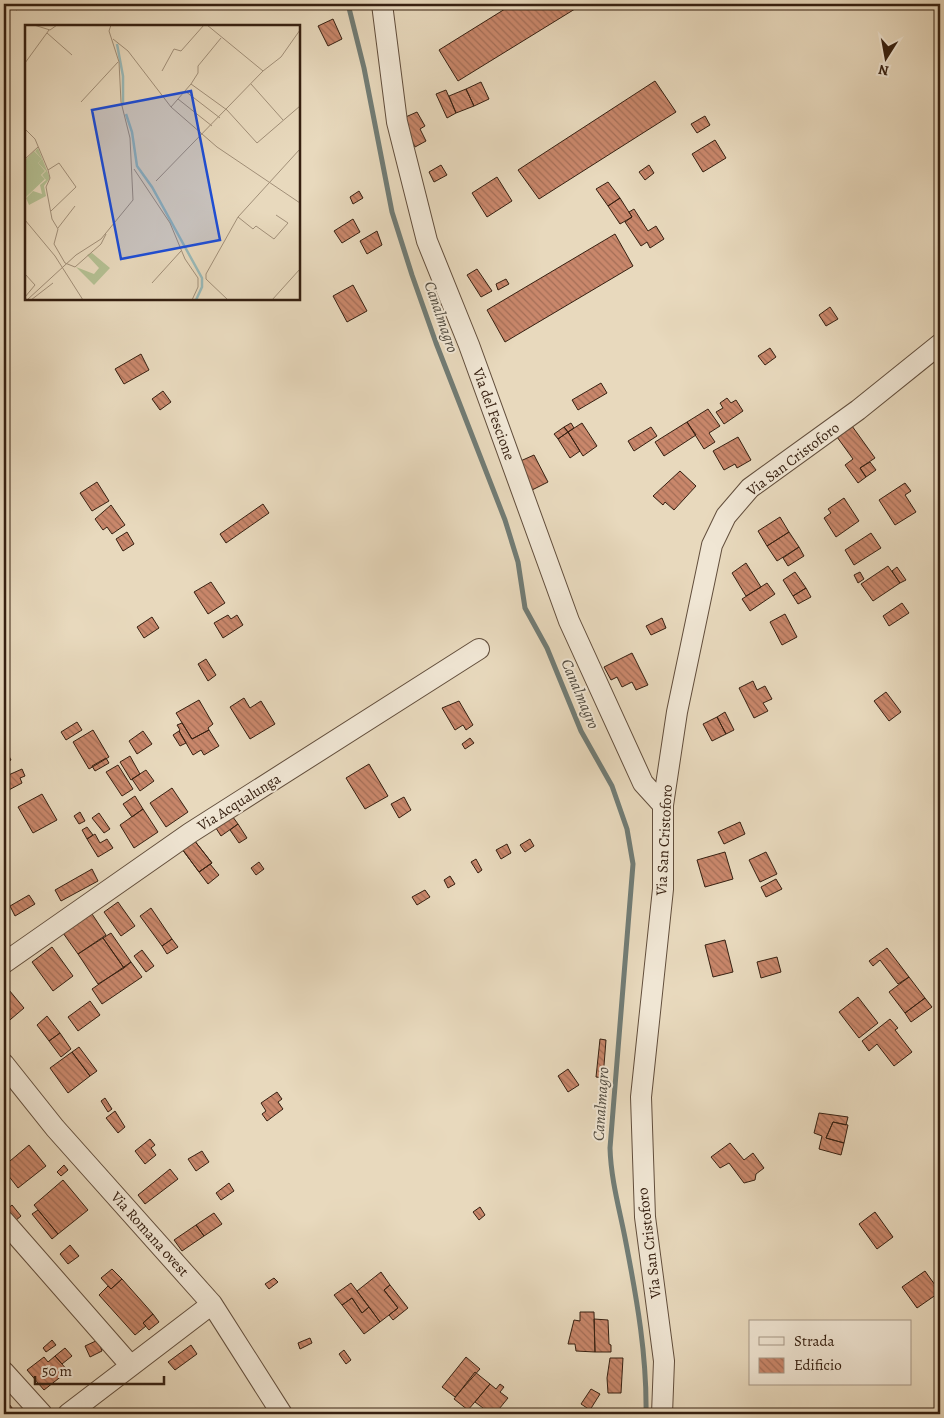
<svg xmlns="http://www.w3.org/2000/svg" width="944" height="1418" font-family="Alegreya,serif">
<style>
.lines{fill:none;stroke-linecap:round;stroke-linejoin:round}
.stream{stroke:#717c75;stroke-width:5}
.building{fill:url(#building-back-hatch);stroke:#362011}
.minor-casing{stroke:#624e3c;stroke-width:22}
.minor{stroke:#f0e6d4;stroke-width:20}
.labels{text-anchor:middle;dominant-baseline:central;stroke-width:4;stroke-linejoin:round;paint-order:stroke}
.street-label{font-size:15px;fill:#362011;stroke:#f0e6d4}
.water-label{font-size:16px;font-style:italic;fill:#544e43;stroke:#f0e6d4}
.inset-river{fill:none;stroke:#99b9b8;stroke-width:2.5}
.inset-road{fill:none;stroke:#a18f78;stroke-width:1}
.view{fill:#1d4ed8;fill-opacity:0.15;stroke:#1d4ed8;stroke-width:2.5}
.inset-edge{fill:none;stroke:#362011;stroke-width:2.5}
</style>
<defs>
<pattern id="building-back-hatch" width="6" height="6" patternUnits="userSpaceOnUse" patternTransform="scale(1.25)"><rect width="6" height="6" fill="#c9876b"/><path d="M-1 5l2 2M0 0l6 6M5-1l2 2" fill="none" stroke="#a46e57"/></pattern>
</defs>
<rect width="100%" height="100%" fill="#e8d9bd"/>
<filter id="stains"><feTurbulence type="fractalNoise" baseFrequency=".004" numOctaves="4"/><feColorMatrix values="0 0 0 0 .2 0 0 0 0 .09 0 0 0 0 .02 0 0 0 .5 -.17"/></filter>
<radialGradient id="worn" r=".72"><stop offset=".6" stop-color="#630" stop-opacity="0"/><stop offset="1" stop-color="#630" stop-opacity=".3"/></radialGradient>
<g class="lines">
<path class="stream" d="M 348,4 L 364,68 L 392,212 L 412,275 L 436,343 L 505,520 L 518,562 L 525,608 L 547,648 L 581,731 L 612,786 L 627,829 L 633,864 L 610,1148 C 611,1181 620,1211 626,1243 C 637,1300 647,1356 646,1414"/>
</g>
<path class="building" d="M 10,4 L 22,4 L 23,5 L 16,10 Z
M 513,4 L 583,4 L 458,81 L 439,50 Z
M 333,19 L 342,39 L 328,46 L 318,26 Z
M 655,81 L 676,112 L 539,199 L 518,170 Z
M 481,82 L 489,99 L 474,106 L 466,89 Z
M 466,89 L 474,106 L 456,113 L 449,96 Z
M 446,90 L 456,113 L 447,118 L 436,94 Z
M 417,112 L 425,126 L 420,129 L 426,141 L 415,147 L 401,119 Z
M 705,116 L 710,125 L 697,133 L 691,124 Z
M 715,140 L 726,158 L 703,172 L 692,154 Z
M 441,165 L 447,175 L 434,182 L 429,172 Z
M 649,165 L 654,173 L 645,180 L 639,172 Z
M 497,177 L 512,201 L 487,217 L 472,193 Z
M 608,182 L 620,198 L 608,206 L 596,189 Z
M 359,191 L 363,198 L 353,204 L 350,197 Z
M 620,198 L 632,217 L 620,224 L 608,206 Z
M 634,209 L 648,231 L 656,226 L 664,239 L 650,248 L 647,242 L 641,246 L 625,222 L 632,217 L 629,212 Z
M 353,219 L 360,232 L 342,243 L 334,231 Z
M 377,231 L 382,245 L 367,254 L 360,241 Z
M 615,234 L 633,266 L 505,342 L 487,310 Z
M 477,269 L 492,291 L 481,297 L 467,275 Z
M 506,279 L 509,284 L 498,290 L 496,284 Z
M 353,285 L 367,311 L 347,322 L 333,296 Z
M 830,307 L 838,319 L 826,326 L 819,315 Z
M 770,348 L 776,357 L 765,365 L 758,356 Z
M 141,354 L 149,370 L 124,384 L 115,369 Z
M 601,383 L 607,393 L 578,410 L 572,400 Z
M 163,391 L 171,402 L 160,410 L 152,399 Z
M 727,398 L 731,403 L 736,400 L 743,411 L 724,424 L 716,412 L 723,408 L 720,403 Z
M 708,409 L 720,426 L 709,433 L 715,442 L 704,449 L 687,422 Z
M 687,422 L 696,435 L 664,456 L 655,442 Z
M 571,423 L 574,428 L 568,432 L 564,427 Z
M 582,423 L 597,446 L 583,456 L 568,432 Z
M 852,426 L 875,458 L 860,468 L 866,477 L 858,483 L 845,465 L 853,459 L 837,437 Z
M 564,427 L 568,432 L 558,439 L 554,434 Z
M 651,427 L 657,436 L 634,451 L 628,441 Z
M 568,432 L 580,451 L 570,458 L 558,439 Z
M 738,437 L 751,460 L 737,468 L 735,464 L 724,470 L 713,451 Z
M 534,455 L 548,482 L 530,491 L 516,463 Z
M 870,462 L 876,470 L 866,477 L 860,468 Z
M 680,471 L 696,486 L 674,510 L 665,502 L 663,505 L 653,496 Z
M 97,482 L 109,501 L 92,511 L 80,493 Z
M 905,483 L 911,491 L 905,495 L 916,512 L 895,525 L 879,500 Z
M 844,498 L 859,521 L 836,537 L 824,518 L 831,513 L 828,509 Z
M 263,504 L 269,513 L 226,543 L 220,534 Z
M 111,505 L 125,525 L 112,534 L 107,527 L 103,530 L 95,519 Z
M 780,517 L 789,532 L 767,546 L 758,531 Z
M 127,532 L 134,544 L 123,551 L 116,539 Z
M 789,532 L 799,547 L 777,561 L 767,546 Z
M 871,533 L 881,548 L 854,565 L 845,550 Z
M 799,547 L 804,556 L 788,566 L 783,558 Z
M 746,563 L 761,587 L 746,596 L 732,573 Z
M 888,566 L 900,583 L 873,601 L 861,584 Z
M 897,567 L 906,580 L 900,583 L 892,571 Z
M 795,572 L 806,588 L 793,596 L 783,580 Z
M 860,572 L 864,579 L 858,583 L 854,575 Z
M 211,582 L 225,603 L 208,614 L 194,592 Z
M 767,583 L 775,594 L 750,611 L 742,599 Z
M 806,588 L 811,597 L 798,604 L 793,596 Z
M 902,603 L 909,613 L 889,626 L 883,616 Z
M 785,614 L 797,637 L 782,645 L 770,622 Z
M 228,615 L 231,619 L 237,615 L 243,625 L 223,638 L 214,623 Z
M 152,617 L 159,628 L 144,638 L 137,627 Z
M 662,618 L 666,628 L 651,635 L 646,626 Z
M 632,653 L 648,685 L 636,690 L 632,682 L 622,687 L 617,677 L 611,680 L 604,667 Z
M 206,659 L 216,675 L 208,681 L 198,664 Z
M 753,681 L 757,690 L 765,686 L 772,699 L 763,703 L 768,711 L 754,718 L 739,688 Z
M 886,692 L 901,712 L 889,721 L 874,701 Z
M 244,698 L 250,708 L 261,701 L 275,724 L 250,739 L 230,707 Z
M 199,700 L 213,724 L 208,728 L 209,730 L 192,739 L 176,713 Z
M 459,701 L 473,725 L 466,730 L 463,725 L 455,730 L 442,708 Z
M 725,712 L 734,730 L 726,734 L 717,717 Z
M 717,717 L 726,734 L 712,741 L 703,724 Z
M 77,722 L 82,730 L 66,740 L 61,732 Z
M 182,723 L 192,739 L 209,730 L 219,746 L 204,755 L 201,750 L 193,755 L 179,731 L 180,730 L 177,725 Z
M 93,730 L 109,757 L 89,769 L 73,742 Z
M 143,731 L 152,744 L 137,754 L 129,741 Z
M 179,731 L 186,743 L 180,746 L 173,735 Z
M 470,738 L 474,743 L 465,749 L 462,744 Z
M 4,747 L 11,760 L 4,764 Z
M 130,756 L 140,774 L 131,780 L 120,762 Z
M 106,758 L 109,763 L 95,771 L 92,766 Z
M 369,764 L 388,796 L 365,809 L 346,778 Z
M 118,765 L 133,789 L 122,796 L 106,772 Z
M 22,769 L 25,776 L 20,778 L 22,783 L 5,792 L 4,777 Z
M 146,770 L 154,781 L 140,791 L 132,779 Z
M 172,788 L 188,812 L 166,827 L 150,803 Z
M 42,794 L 57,820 L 33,833 L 18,807 Z
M 135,796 L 143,809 L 132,817 L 123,804 Z
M 404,797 L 411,810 L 399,818 L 391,804 Z
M 143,809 L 158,832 L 134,848 L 120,825 Z
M 80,812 L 85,821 L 79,824 L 74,816 Z
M 99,813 L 110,829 L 104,833 L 92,818 Z
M 230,813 L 238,824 L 221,836 L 214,825 Z
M 740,822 L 745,834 L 724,844 L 718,832 Z
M 238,824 L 247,838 L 239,843 L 230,830 Z
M 87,827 L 93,835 L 87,839 L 82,830 Z
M 95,834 L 100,843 L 107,839 L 113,848 L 98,857 L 87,839 Z
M 530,839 L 534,846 L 525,852 L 520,845 Z
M 194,840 L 212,863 L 199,872 L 182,849 Z
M 194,840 L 212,863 L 199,872 L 182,849 Z
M 507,844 L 511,853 L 501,859 L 496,850 Z
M 725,852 L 733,879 L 705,887 L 697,860 Z
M 766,852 L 777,874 L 760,882 L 749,860 Z
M 476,859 L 482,870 L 478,873 L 471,862 Z
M 259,862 L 264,869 L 256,875 L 251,868 Z
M 210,864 L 219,875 L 208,884 L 199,872 Z
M 92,869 L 98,881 L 61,901 L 55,890 Z
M 450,876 L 455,884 L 448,888 L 444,880 Z
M 776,879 L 782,889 L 766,897 L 761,887 Z
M 425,890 L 430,897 L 417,905 L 412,897 Z
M 29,895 L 35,904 L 15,916 L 10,906 Z
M 118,902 L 135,926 L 121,936 L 104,912 Z
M 151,908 L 172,939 L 162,946 L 140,916 Z
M 92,914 L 106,935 L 78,954 L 63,933 Z
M 111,933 L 131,962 L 124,968 L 103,938 Z
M 103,938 L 124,968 L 98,984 L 78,954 Z
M 172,939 L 178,947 L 167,954 L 162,946 Z
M 725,940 L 733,972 L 713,977 L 705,945 Z
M 52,947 L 73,976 L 53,991 L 32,962 Z
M 887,948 L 909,977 L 898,984 L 880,960 L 873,966 L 869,961 Z
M 142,950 L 154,966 L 146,972 L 134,956 Z
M 777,957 L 781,972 L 761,978 L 757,962 Z
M 131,962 L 142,977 L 102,1004 L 92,989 Z
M 909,977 L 925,998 L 905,1013 L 889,992 Z
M 4,984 L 24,1008 L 4,1025 Z
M 858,997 L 878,1023 L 859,1038 L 839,1012 Z
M 925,998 L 932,1007 L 911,1022 L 905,1013 Z
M 90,1001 L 100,1015 L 78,1031 L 68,1017 Z
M 47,1016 L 60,1033 L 49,1041 L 37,1025 Z
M 890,1019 L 898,1028 L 895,1030 L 912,1052 L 894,1066 L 877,1044 L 869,1051 L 862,1041 Z
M 60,1033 L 71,1049 L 61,1057 L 49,1041 Z
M 600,1039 L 606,1040 L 603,1078 L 596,1077 Z
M 79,1047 L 97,1071 L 90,1076 L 72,1052 Z
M 72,1052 L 90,1076 L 68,1093 L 50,1068 Z
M 568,1069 L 579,1085 L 568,1092 L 558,1076 Z
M 277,1092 L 282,1099 L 278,1102 L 283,1109 L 267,1121 L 262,1114 L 266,1111 L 261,1103 Z
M 105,1098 L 112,1109 L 108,1112 L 101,1101 Z
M 115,1111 L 125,1127 L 118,1133 L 106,1118 Z
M 819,1113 L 848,1117 L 846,1125 L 833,1122 L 826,1138 L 844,1143 L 841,1155 L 819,1149 L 822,1136 L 814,1133 Z
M 833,1122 L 848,1125 L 844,1143 L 826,1138 Z
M 150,1139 L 155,1145 L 151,1148 L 156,1155 L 145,1164 L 135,1151 Z
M 730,1143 L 744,1160 L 753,1153 L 764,1168 L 756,1174 L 755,1180 L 744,1183 L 729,1163 L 720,1168 L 711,1157 Z
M 29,1145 L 46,1166 L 18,1188 L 4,1170 L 4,1166 Z
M 202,1151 L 209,1162 L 196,1171 L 188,1159 Z
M 64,1165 L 68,1170 L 61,1176 L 57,1172 Z
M 170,1169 L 178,1179 L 145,1204 L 138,1195 Z
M 63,1180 L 88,1210 L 58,1234 L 34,1205 Z
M 229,1183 L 234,1191 L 221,1200 L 216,1193 Z
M 12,1205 L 21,1216 L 15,1221 L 6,1210 Z
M 480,1207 L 485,1215 L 479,1220 L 473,1212 Z
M 38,1210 L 58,1234 L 52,1239 L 32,1214 Z
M 875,1212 L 893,1237 L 877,1249 L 859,1224 Z
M 214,1213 L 222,1224 L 204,1236 L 196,1225 Z
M 196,1225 L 204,1236 L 182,1251 L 174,1240 Z
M 70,1245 L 79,1256 L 68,1264 L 60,1254 Z
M 112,1269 L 122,1279 L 111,1289 L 101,1278 Z
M 925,1271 L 940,1292 L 917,1308 L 902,1287 Z
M 381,1272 L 390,1285 L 384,1290 L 398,1308 L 380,1322 L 357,1291 Z
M 274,1278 L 278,1282 L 269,1289 L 265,1284 Z
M 122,1279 L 153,1314 L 143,1323 L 146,1326 L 135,1335 L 99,1295 L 108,1286 L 111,1289 Z
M 351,1283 L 369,1307 L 362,1313 L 352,1298 L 342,1305 L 334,1295 Z
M 390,1285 L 408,1308 L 393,1320 L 389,1315 L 398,1308 L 384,1290 Z
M 352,1298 L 362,1313 L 369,1307 L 380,1322 L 364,1334 L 342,1305 Z
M 580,1312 L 594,1312 L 595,1352 L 576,1351 L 575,1344 L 568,1344 L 574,1320 L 580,1321 Z
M 153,1314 L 159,1322 L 149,1330 L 143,1323 Z
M 594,1319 L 608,1320 L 609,1344 L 611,1345 L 611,1352 L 595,1352 Z
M 310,1338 L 312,1343 L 300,1349 L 298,1343 Z
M 52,1340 L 56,1345 L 46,1352 L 43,1348 Z
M 98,1340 L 102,1351 L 90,1357 L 85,1346 Z
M 191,1345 L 197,1354 L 175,1370 L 168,1362 Z
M 65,1348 L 72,1356 L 62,1364 L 55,1356 Z
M 344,1350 L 351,1360 L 346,1364 L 339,1354 Z
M 55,1356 L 68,1371 L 44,1390 L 27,1370 L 44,1357 L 48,1362 Z
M 466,1357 L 480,1369 L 455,1397 L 442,1387 Z
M 610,1358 L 623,1358 L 621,1393 L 608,1393 L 607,1378 Z
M 475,1372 L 490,1384 L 468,1410 L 454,1399 Z
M 490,1384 L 496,1389 L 500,1384 L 504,1387 L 500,1392 L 508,1398 L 495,1414 L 491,1414 L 475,1402 Z
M 591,1389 L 600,1394 L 590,1410 L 581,1404 Z
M 4,1398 L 13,1409 L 7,1414 L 4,1414 Z"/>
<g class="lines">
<g class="minor-casing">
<path id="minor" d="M 382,4 L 397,122 L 427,241 L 469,345 L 569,621 L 643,783 L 663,805
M 4,963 L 190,833 L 479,649
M 4,1064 L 55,1128 L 212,1304 L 282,1414
M 4,1221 L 131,1366
M 4,1372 L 42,1414
M 68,1414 L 212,1304
M 662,1414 L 664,1361 L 645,1217 L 641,1097 L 663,889 L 663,805 L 677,712 L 712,545 L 726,516 L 750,488 L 858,410 L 940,344"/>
</g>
<use href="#minor" class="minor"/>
</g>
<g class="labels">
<g class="street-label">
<text transform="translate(494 414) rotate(70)">Via del Fescione</text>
<text transform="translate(793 459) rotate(-37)">Via San Cristoforo</text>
<text transform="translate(239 802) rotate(-32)">Via Acqualunga</text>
<text transform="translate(664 840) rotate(-87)">Via San Cristoforo</text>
<text transform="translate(150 1234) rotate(48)">Via Romana ovest</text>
<text transform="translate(649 1243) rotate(-97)">Via San Cristoforo</text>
</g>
<g class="water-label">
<text transform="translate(441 317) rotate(71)">Canalmagro</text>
<text transform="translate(580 694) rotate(67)">Canalmagro</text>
<text transform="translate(601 1104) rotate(-86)">Canalmagro</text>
</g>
</g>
<g transform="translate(25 25)">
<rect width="275" height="275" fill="#e8d9bd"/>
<path d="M 67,228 L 85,243 L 69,260 L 51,242 L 69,249 L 74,243 L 62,230 Z" fill="#b4c093"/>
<path d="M 13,123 L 25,153 L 19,161 L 21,171 L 4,180 L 1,173 L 8,166 L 17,169 L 15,160 L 21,155 L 17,150 L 21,146 L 13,138 L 17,134 L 10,126 Z" fill="#b4c093"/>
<path d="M 9,126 L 17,134 L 13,138 L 20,146 L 16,150 L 20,154 L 1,172 L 0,135 Z" fill="#b4c093"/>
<path class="inset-river" d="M 92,19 L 98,51 L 98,78M 101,89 L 107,107 L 112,141 L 127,162 L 177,253 L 177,262 L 171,275"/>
<path class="inset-road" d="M 9,0 L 25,5 L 32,0M 182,0 L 238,46M 22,8 L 47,30M 88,14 L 103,26 L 146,82 L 192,122 L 275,178M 0,38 L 24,5M 137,46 L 149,24 L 156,26 L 179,0M 166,59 L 202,85 L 232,118 L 275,81M 226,59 L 258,95M 160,66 L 195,93M 153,74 L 187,101M 56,77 L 93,37M 146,82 L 166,59 L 173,48 L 173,41 L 196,13M 0,104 L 10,114 L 23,145 L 25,153 L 21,162 L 27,194 L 33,204 L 29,219 L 40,238 L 50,242 L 76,219 L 81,209M 0,134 L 13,122M 109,144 L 145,198 L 160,234 L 173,253 L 173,262 L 167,275M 23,145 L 34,138 L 51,162 L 26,186M 131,156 L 238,46 L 256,32 L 275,5M 213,192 L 228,204 L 231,201 L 249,214 L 263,198 L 251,190M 0,195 L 30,231 L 58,275M 33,203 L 50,181M 0,249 L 10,260 L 0,272M 127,258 L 156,226M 2,275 L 51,230 L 76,214 L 108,175 L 105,113 L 96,77 L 94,37 L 84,6 L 86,0M 6,275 L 28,258M 203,275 L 181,254 L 181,249 L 213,192 L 275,124M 247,275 L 275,244"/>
<path class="view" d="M 166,66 L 195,215 L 96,234 L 67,85 Z"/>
<rect width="275" height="275" class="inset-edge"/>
</g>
<rect width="944" height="1418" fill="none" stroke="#e8d9bd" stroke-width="20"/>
<rect x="5" y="5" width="934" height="1408" fill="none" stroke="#362011" stroke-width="2.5"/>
<rect x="10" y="10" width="924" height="1398" fill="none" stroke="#362011"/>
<rect x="749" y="1320" width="162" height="65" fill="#f0e6d4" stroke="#a69786"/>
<rect x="759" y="1337" width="25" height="8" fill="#f0e6d4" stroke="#a69786"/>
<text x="794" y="1346" font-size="15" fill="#362011">Strada</text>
<rect x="759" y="1358" width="25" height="15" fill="url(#building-back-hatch)" stroke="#a69786"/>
<text x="794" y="1370" font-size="15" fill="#362011">Edificio</text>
<g transform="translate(886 58) rotate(191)" stroke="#f0e6d4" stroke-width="4" paint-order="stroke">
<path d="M0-4L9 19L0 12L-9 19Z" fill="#362011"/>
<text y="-8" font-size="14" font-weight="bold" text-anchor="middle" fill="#362011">N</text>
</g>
<path d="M35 1376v8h129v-8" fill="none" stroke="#362011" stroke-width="2.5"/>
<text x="42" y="1376" font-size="15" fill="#362011" stroke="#f0e6d4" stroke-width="4" paint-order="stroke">50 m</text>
<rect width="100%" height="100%" filter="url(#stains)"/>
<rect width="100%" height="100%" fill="url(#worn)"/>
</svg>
